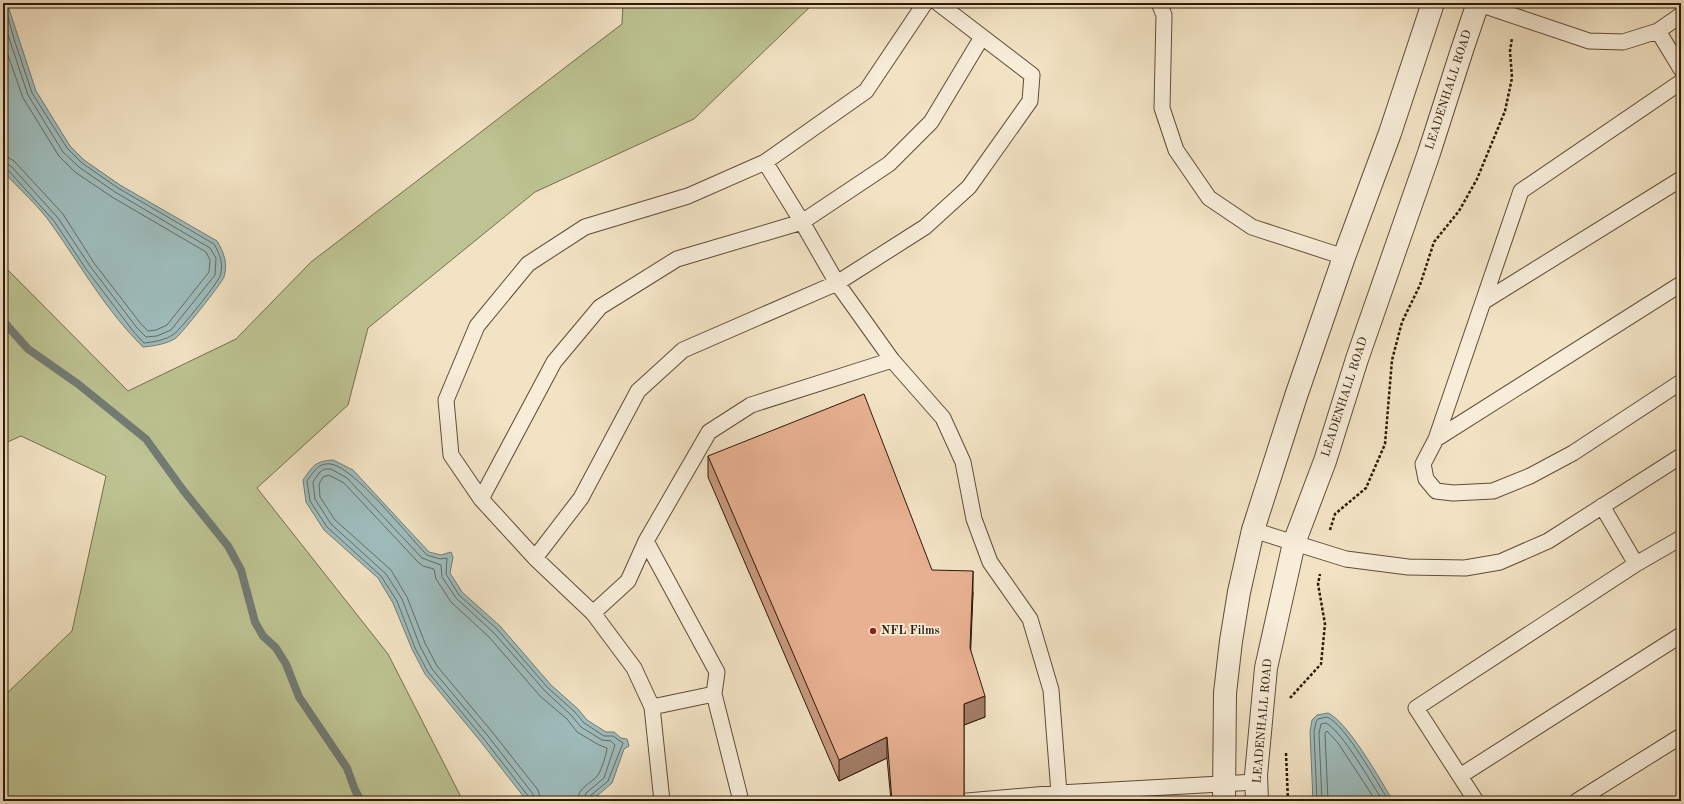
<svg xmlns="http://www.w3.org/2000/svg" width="1684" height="804" font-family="'Old Standard TT',serif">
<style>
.green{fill:#bdc392;stroke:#766e4d}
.water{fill:#9ebcbc;stroke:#727b74}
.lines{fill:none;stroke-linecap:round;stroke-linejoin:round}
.shore{stroke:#666a62;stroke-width:1}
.stream{stroke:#727b74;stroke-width:8}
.lane-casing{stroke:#604c37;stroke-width:17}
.street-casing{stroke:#604c37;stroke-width:24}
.path{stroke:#2f1908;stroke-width:2.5;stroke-dasharray:3 2;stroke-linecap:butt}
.lane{stroke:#f7edd9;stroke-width:15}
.street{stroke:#f7edd9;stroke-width:22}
.wall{fill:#c8987e;stroke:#2f1908}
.shaded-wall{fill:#a27c66;stroke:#2f1908}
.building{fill:#e8b192;stroke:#2f1908}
.poi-dot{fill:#8f2418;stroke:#f7edd9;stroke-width:1.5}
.labels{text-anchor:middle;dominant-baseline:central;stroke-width:3.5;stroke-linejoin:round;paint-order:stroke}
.street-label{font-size:12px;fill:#2f1908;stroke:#f7edd9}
.poi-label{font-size:12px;font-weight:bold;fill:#2f1908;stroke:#f7edd9;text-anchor:start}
</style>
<rect width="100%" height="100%" fill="#f2e3c4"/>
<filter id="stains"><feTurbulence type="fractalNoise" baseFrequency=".005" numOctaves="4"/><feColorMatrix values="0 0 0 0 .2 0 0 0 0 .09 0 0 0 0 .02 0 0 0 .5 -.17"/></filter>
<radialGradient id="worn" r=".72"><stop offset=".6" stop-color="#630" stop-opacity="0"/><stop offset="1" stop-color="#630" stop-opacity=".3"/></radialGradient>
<path class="green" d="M 623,3 L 814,3 L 694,119 L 535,192 L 368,328 L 348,405 L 257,488 L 388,654 L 463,801 L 3,801 L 3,697 L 72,631 L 106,476 L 21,436 L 3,444 L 3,265 L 128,391 L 236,339 L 311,262 L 622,24 Z"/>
<path class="water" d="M 3,3 L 7,3 L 36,91 L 70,146 L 84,160 L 120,185 L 217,241 C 224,253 228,263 224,277 C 222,283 182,333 176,338 C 167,344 154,346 143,347 C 107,312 81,266 52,225 C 39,206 18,188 3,171 Z
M 333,460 L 353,470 L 429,552 L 441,555 L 451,552 L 453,557 L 450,573 L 462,592 L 500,626 L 551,685 L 578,709 L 587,720 L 606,732 L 614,732 L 621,738 L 627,739 L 629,746 L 624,749 L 612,783 L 591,801 L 527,801 L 481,742 L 425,674 L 412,649 L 393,603 L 378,578 L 324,530 L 306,502 L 303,480 C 313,466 315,461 333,460 Z
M 1328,713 C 1348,722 1381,781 1393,801 L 1313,801 L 1310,732 L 1312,720 L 1317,715 Z"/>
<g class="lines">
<path class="shore" d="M 3,20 L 28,95 L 63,152 L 79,167 L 115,192 L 210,248 L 216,258 L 215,275 L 171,330 L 157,336 L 146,337 L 137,328 L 90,266 L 58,218 L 11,166 L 3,163
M 3,41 L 23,98 L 59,156 L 75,172 L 112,197 L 206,252 L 210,260 L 209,272 L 167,325 L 156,330 L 148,331 L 141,324 L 94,263 L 63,214 L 14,161 L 9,158 L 3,157
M 3,168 L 8,170 L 54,221 L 86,269 L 133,331 L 144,343 C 154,342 166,340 174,334 C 181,329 217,284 220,276 C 224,265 220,254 214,244 L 118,188 L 82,163 L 67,148 L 32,93 L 14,39 L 4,3
M 530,801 L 529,797 L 484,739 L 428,672 L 415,648 L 397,601 L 381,576 L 327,527 L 310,501 L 307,481 C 313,472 319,462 331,464 C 355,468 408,536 427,555 L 440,559 L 447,558 L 446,574 L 459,595 L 497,629 L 548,688 L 575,712 L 584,723 L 604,736 L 613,736 L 623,743 L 608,781 L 590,796 L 589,801
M 535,801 L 533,794 L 488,736 L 432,669 L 420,646 L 402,599 L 386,574 L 331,524 L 315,499 L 313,482 L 319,473 L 324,469 L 331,469 L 347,478 L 422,558 L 441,565 L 442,577 L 456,598 L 494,633 L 545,691 L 571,715 L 581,727 L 602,740 L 611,741 L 615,745 L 604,778 L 586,793 L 584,801
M 541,801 L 538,790 L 493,733 L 437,666 L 425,643 L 407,597 L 391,570 L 335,520 L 320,497 L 319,484 L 323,477 L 329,475 L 344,483 L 418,562 L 423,566 L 434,569 L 436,579 L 451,602 L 489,637 L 540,696 L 567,719 L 577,732 L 599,745 L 607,748 C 607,753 601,771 598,775 C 591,784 578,787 577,801
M 1317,801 L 1314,732 L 1316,722 L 1318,719 L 1327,717 C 1345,724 1377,783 1389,801
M 1322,801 L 1319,733 L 1321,724 L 1326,723 C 1343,732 1371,783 1383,801
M 1328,801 L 1325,733 L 1327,731 L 1338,743 L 1376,801"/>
<path class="stream" d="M 3,321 L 28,349 L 78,384 L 146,439 L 183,490 L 228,546 L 241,570 L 255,622 L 263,636 L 276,648 L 286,664 L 299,697 L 347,768 L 355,790 L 361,801"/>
<g class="lane-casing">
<path id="lane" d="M 1159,3 L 1164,15 L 1162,108 L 1176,150 L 1209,198 L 1252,227 L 1344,257
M 1476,3 L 1589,41 L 1623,42 L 1658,31 L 1681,69
M 1658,31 L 1681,15
M 1681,82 L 1521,191 L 1436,439 L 1681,284
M 765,162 L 802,222 L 837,283 L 892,360 L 943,418 L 963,462 L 974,519 L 990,562 L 1030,619 L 1051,690 L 1059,793 L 1256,782
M 1483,302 L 1681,179
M 1436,439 L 1423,464 L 1426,479 L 1436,491 L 1453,493 L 1493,491 L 1530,476 L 1573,453 L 1681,382
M 481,499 L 554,362 L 600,307 L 677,259 L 802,222 L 889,164 L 931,122 L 982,37
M 1602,506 L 1636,564 L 1681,538
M 1253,530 L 1346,559 L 1408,567 L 1465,568 L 1500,562 L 1548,541 L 1681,456
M 646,541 L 717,672 L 714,694 L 741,801
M 535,558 L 581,498 L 638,391 L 683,350 L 837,283 L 925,227 L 969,187 L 1030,101 L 1032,75 L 938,3
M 593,613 L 628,581 L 646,541 L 709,432 L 751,405 L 892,360
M 652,707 L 714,694
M 1460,776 L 1681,635
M 662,801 L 652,707 L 634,668 L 593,613 L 535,558 L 481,499 L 451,455 L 446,400 L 477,326 L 528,264 L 585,227 L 688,196 L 765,162 L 866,91 L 925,3
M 967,801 L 1059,793
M 1476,801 L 1416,708 L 1636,564
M 1577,801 L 1681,736"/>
</g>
<g class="street-casing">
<path id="street" d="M 1224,801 L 1225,693 L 1231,641 L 1239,592 L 1253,530 L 1296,396 L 1344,257 L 1390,133 L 1433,3
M 1257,801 L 1256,775 L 1266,668 L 1294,543 L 1325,461 L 1357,359 L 1429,153 L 1462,50 L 1478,3"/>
</g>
<path class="path" d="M 1362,3 L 1363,4 L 1366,3
M 1330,530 L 1335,514 L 1366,488 L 1385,444 L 1392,360 L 1402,322 L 1420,285 L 1434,242 L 1459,211 L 1477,179 L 1505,111 L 1512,78 L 1510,51 L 1512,38
M 1290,698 L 1321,664 L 1325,624 L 1318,584 L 1320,574
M 1286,753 L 1288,801"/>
<use href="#lane" class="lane"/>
<use href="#street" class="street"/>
</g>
<path class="wall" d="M 708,456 L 973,592 L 970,650 L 985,717 L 964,725 L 964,801 L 891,801 L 887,758 L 839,781 L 708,477 Z"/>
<path class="shaded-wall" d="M 973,571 L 973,592 L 970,669 L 970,648 Z
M 985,696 L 985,717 L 964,725 L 964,704 Z
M 887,737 L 887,758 L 839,781 L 839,760 Z"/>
<path class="building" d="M 864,394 L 932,570 L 973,571 L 970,648 L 985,696 L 964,704 L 964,801 L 892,801 L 887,737 L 839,760 L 708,456 Z"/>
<circle class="poi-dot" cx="873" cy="631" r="4"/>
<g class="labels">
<g class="street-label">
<text transform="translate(1449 90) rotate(-72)">LEADENHALL ROAD</text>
<text transform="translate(1345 397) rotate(-72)">LEADENHALL ROAD</text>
<text transform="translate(1263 721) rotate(-85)">LEADENHALL ROAD</text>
</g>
<g class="poi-label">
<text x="881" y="631">NFL Films</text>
</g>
</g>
<rect width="1684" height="804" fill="none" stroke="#f2e3c4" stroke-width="16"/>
<rect x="4" y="4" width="1676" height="796" fill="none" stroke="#2f1908" stroke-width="2"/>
<rect x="8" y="8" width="1668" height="788" fill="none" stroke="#2f1908"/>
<rect width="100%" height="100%" filter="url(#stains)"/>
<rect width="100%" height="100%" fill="url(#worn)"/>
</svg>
